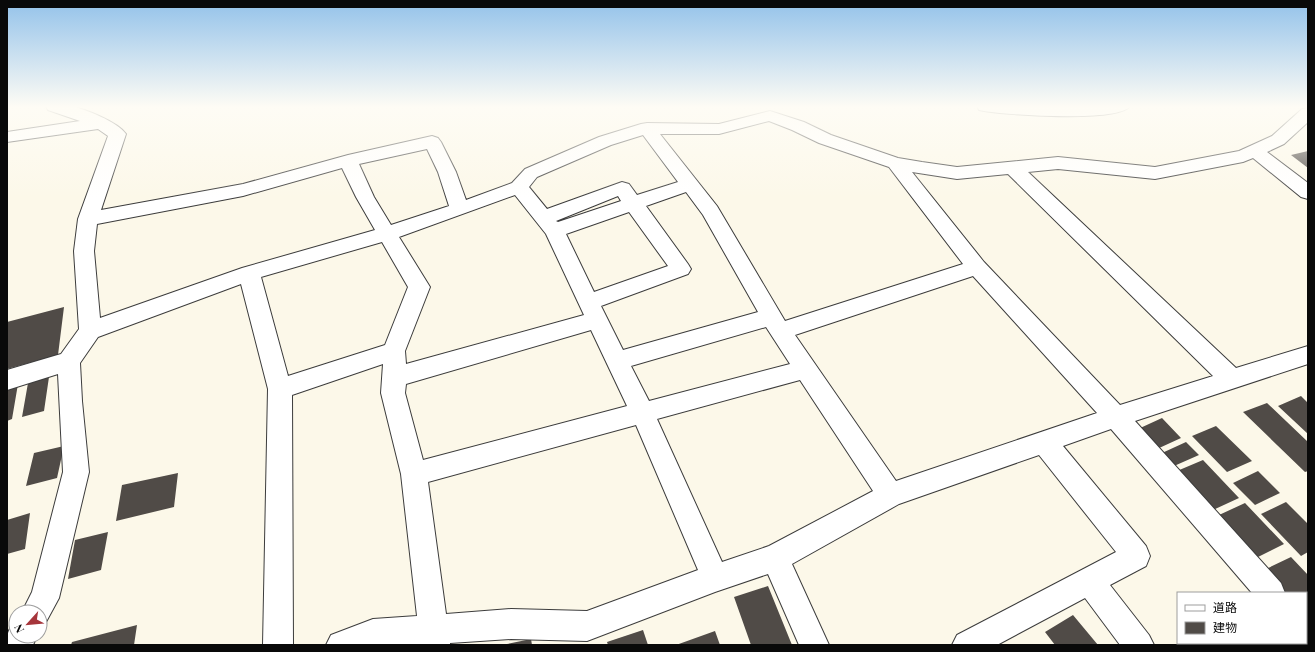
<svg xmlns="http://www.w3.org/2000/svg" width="1315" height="652" font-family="'Playfair Display','Noto Sans JP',serif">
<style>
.building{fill:#504b47}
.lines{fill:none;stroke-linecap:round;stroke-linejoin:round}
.minor-casing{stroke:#3c3c3c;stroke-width:2}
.minor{fill:#fff;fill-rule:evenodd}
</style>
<rect width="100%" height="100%" fill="#fcf8e9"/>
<path class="building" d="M 1308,151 L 1308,168 L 1291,155 Z
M 64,307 L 58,355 L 7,369 L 7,322 Z
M 49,377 L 44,411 L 22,417 L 28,383 Z
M 18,384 L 12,419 L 7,421 L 7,387 Z
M 1301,396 L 1308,403 L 1308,434 L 1278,406 Z
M 1267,403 L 1308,442 L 1308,471 L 1305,472 L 1243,412 Z
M 1162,418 L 1181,438 L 1157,449 L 1138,429 Z
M 1216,426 L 1252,461 L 1227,472 L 1192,436 Z
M 1186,442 L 1199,455 L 1174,466 L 1162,453 Z
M 64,446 L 57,478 L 26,486 L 34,453 Z
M 1203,460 L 1239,498 L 1213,510 L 1177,471 Z
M 1258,471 L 1280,493 L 1255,505 L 1233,483 Z
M 178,473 L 174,507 L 116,521 L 122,485 Z
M 1286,502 L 1308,524 L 1308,552 L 1301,556 L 1261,514 Z
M 1245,503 L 1284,544 L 1258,557 L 1219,515 Z
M 30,513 L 25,549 L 7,554 L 7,520 Z
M 108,532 L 101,570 L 68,579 L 75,540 Z
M 1291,557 L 1308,575 L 1308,616 L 1306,617 L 1306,593 L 1285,593 L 1264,570 Z
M 768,586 L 792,645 L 751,645 L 734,597 Z
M 1073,615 L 1098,645 L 1055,645 L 1045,632 Z
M 137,625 L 134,645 L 71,645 L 72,642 Z
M 643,630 L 648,645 L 608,645 L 607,642 Z
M 715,631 L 720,645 L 676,645 Z
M 531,639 L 532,645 L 507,645 L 507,644 Z
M 1216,643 L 1258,643 L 1259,645 L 1217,645 Z"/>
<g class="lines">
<g class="minor-casing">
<path id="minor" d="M 46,106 C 54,106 63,105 71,106 C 85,109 118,122 126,134 L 101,210 L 243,184 L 348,155 L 432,136 L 438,138 L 441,142 L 456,172 L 466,200 L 512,183 L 525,169 L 599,137 L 641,124 L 647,123 L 719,124 L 770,111 L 804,122 L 831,135 L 898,158 L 922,162 L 957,167 L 1058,157 L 1155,167 L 1239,151 L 1272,136 L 1302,109 L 1308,108 L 1308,122 L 1284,144 L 1267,152 L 1308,183 L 1308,199 L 1301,197 L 1253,158 L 1243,162 L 1155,179 L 1058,169 L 1028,172 L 1236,368 L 1308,346 L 1308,364 L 1135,421 L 1281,583 L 1285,593 L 1252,593 L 1111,429 L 1063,446 L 1146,546 L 1150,556 L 1146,566 L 1110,585 L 1149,635 L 1154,645 L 1120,645 L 1085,598 L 997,645 L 952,645 L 957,635 L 1116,552 L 1039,455 L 899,504 L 792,564 L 829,645 L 799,645 L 768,574 L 715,592 L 587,641 L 511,639 L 450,643 L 450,645 L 326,645 L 331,635 L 373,619 L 417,616 L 401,474 L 381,393 L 383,364 L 292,395 L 293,645 L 263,645 L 268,389 L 241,284 L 98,337 L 80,363 L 82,401 L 89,472 L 59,598 L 46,622 L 40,625 L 40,612 L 22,612 L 32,592 L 63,472 L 58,374 L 7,390 L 7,370 L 61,354 L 79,329 L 74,251 L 78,219 L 108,136 L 98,129 L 7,142 L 7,132 L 80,121 L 48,110 ZM 769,121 L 792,130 L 819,143 L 889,167 L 963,264 L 785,321 L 717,206 L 660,134 L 719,134 ZM 643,135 L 678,182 L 637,195 L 629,184 L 622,182 L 547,209 L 529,187 L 537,177 L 611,145 ZM 427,149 L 438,172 L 449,206 L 391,225 L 374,197 L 359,164 ZM 342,168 L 356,197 L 375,230 L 242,268 L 100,318 L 94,251 L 97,224 L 243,196 ZM 912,172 L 957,179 L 1008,174 L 1213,376 L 1120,405 L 984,262 ZM 686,192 L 703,215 L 758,312 L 623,350 L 601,306 L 688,274 L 691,269 L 688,264 L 646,206 ZM 515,195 L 546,234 L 584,315 L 406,364 L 405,351 L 430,287 L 399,237 ZM 618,196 L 621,201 L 558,222 L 556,221 ZM 629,212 L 668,266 L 594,292 L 566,234 ZM 382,242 L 408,287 L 385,345 L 288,376 L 261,277 ZM 973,276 L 1097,413 L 896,481 L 795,335 ZM 766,327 L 790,364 L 649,401 L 631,366 ZM 591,330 L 627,406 L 423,460 L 405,393 L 406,384 ZM 800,380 L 873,491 L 769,546 L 722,562 L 657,419 ZM 636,425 L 698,570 L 587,611 L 511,609 L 446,614 L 428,482 Z
M 977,106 L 1130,106 C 1119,123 1001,115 979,110 Z
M 1306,618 L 1308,619 L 1308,645 L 1297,645 L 1295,643 L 1306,643 Z
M 16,624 L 16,636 L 37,636 L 33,645 L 7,645 C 7,636 7,628 16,624 Z"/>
</g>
<use href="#minor" class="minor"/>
</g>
<linearGradient id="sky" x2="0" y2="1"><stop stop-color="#93c2ea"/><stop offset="0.54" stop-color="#fefcf5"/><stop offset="1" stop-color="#fefcf5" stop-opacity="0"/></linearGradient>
<rect width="1315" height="198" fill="url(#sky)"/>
<rect width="1315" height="652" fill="none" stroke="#090909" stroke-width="16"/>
<rect x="1177" y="592" width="130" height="52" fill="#ffffff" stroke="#9d9d9d"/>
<rect x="1185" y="605" width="20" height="6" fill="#ffffff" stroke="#9d9d9d"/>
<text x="1213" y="612" font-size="12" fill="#090909">道路</text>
<rect x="1185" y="622" width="20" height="12" fill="#504b47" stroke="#9d9d9d"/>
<text x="1213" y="632" font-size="12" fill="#090909">建物</text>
<g transform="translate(28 624) rotate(243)"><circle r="19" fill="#ffffff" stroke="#9d9d9d"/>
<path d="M0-3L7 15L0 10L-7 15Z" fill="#a6353b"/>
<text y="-6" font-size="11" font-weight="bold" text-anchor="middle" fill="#090909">N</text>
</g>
</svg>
